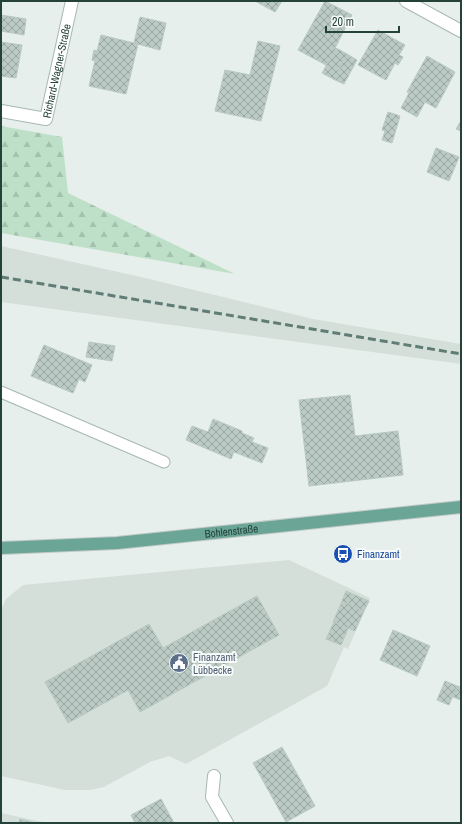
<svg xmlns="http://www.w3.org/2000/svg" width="462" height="824" font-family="'Archivo Narrow',sans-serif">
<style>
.built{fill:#d4dfda}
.forest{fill:url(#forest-firs)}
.building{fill:url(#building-cross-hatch);stroke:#b8c9c2}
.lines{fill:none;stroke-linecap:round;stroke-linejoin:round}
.lane-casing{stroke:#a8b8b2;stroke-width:13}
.street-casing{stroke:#a8b8b2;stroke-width:14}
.primary-casing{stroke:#c2cac8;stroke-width:14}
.lane{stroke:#fff;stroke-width:11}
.street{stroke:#fff;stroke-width:12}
.primary{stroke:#6aa596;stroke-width:12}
.rail{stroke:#5f7d75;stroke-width:3;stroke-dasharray:8 4;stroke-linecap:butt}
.labels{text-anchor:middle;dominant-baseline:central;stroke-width:4;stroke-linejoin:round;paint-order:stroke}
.street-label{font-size:11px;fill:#24423a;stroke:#f7fbf9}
.transit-label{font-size:11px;fill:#164399;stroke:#f7fbf9;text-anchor:start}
.service-label{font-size:11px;fill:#4e5e75;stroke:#f7fbf9;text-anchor:start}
</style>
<defs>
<pattern id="forest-firs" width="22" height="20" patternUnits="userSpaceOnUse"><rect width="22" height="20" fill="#bfe0c8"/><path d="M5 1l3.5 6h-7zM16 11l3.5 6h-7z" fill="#a4c1ad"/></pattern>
<pattern id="building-cross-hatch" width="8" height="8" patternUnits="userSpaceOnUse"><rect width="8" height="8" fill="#bbcac4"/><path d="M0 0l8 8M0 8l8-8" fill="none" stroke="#98a6a0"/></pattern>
</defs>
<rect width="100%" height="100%" fill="#e6efeb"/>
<path class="built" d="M 1,246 L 141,277 L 313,319 L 461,344 L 461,364 L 1,302 Z
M 289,560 L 370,598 L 348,649 L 344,647 L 327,686 L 186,764 L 169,756 L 150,762 L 104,787 L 90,790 L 65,790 L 1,776 L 1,610 L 6,599 L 23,585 Z
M 1,813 L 48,823 L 1,823 Z"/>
<path class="forest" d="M 1,126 L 62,137 L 68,193 L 235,274 L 1,233 Z"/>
<path class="building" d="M 255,1 L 282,1 L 275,12 Z
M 325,1 L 352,15 L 335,48 L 338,49 L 335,54 L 333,53 L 326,65 L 298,50 Z
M 1,15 L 26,19 L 24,35 L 1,31 Z
M 140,17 L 166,23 L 160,50 L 134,43 Z
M 378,30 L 405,45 L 399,55 L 403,57 L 398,65 L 395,63 L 386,80 L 358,65 Z
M 101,35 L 138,44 L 126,94 L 89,86 L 95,61 L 92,60 L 94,50 L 97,51 Z
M 258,41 L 280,46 L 261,121 L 215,111 L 225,70 L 250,75 Z
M 1,42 L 22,45 L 16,78 L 1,76 Z
M 338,49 L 347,54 L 338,71 L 335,80 L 322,73 L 333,53 L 335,54 Z
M 347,54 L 357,60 L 344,84 L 335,80 L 338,71 Z
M 427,56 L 455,72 L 436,108 L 425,102 L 417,117 L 401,108 L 409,93 L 407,92 Z
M 388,112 L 400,116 L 392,143 L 382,140 L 385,131 L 382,130 Z
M 461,121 L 461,131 L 456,129 Z
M 436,148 L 459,157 L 449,181 L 427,172 Z
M 89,342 L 115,346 L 112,361 L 86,357 Z
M 44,345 L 92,365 L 85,382 L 79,379 L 73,393 L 31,376 Z
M 350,395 L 355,436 L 398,431 L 403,475 L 309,486 L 299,400 Z
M 213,419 L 242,431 L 242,433 L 254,438 L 252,442 L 268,448 L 262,463 L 234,452 L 231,459 L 186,440 L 192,426 L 208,432 Z
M 346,591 L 369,601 L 364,611 L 342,601 Z
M 257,596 L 279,635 L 140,712 L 128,690 L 68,723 L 45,682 L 149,624 L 163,648 Z
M 342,601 L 364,611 L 355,631 L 333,622 Z
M 334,622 L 348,629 L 341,645 L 326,639 Z
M 393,630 L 430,646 L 417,676 L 380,660 Z
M 445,681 L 457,686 L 449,705 L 437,700 Z
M 457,686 L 461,687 L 461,700 L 453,697 Z
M 282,747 L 315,806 L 286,822 L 253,763 Z
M 161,799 L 174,823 L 135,823 L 131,815 Z
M 20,819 L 35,823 L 19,823 Z"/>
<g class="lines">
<g class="lane-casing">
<path id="lane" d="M 1,392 L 164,462"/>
</g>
<g class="street-casing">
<g id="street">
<path d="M 406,1 L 461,31"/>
<path id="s1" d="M 1,111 L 46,119 L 72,1"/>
<path d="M 214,776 L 212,797 L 227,823"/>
</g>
</g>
<g class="primary-casing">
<g id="primary">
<path id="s2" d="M 1,548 L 117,543 L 461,507"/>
</g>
</g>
<use href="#lane" class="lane"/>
<use href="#street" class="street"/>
<use href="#primary" class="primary"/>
<path class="rail" d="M 1,277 L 461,354"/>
</g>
<defs>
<g id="bus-disc" transform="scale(1)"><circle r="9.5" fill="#1a4fb4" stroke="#f7fbf9"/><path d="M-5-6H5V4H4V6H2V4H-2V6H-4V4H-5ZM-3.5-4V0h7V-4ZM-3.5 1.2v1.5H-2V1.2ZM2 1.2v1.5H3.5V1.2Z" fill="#fff"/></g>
<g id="civic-disc" transform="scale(1)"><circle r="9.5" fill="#5c6f8a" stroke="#f7fbf9"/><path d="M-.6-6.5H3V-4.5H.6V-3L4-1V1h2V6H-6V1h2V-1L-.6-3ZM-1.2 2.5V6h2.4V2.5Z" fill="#fff"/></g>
</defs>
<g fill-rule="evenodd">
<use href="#bus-disc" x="343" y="554"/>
<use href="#civic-disc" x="179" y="663"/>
</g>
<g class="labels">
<g class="street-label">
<text stroke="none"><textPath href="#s1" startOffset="95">Richard-Wagner-Straße</textPath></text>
<text stroke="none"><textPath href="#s2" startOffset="231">Bohlenstraße</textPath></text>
</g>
<g class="transit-label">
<text x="357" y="554">Finanzamt</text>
</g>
<g class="service-label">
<text x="193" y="657">Finanzamt<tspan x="193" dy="13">Lübbecke</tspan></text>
</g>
</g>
<rect width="462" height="824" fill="none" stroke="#24423a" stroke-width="4"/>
<path d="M326 26v6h73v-6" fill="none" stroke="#24423a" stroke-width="2"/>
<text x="332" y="26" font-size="12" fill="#24423a" stroke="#f7fbf9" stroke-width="3" paint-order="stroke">20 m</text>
</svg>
